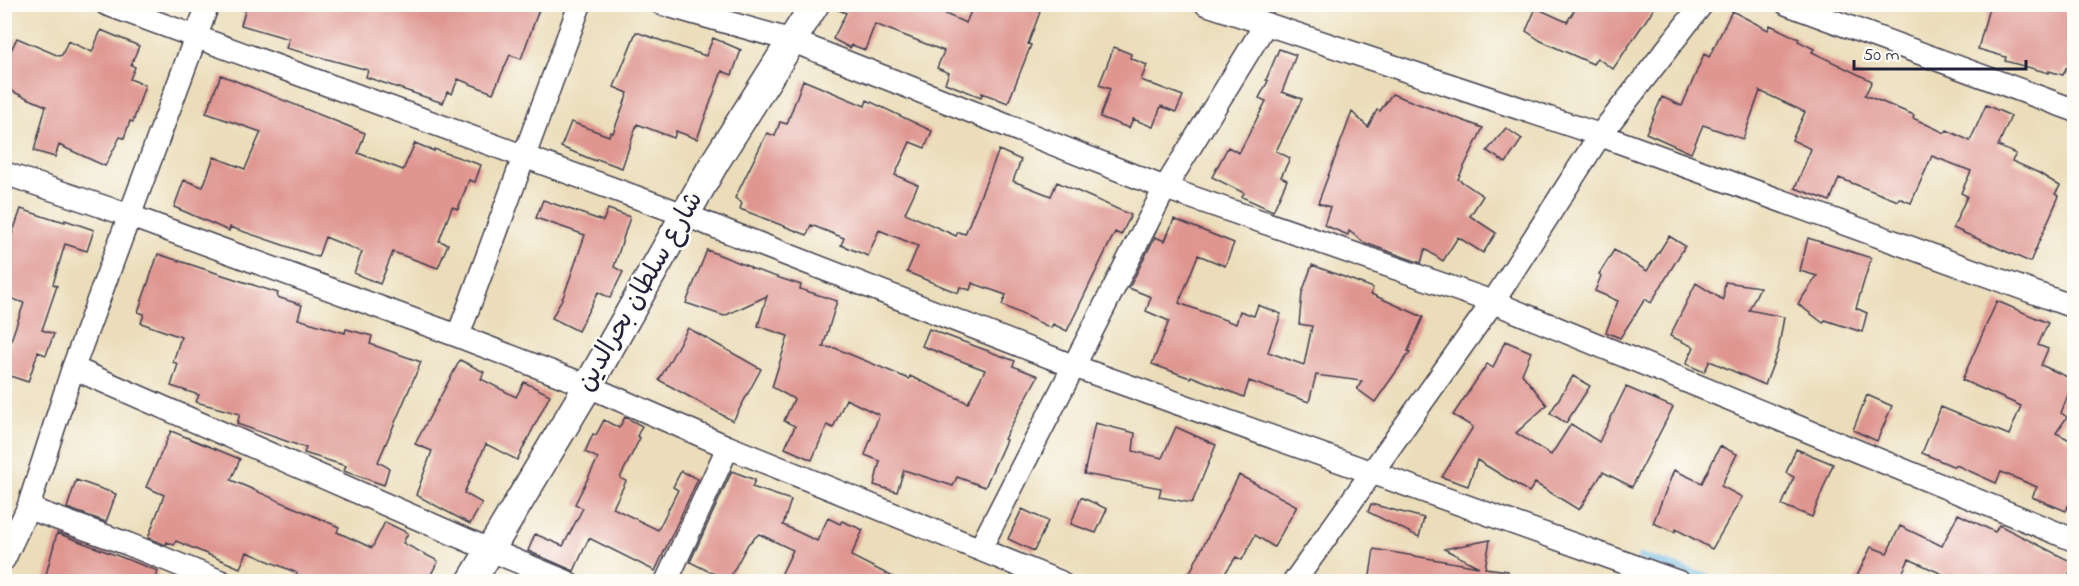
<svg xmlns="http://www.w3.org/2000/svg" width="2079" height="586" font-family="'Indie Flower','Playpen Sans Arabic',sans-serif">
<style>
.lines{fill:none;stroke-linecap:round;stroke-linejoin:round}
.stream{stroke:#67b8e2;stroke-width:7}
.building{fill:#df9590}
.minor-casing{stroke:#403e4e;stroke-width:25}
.tertiary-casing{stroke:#403e4e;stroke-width:31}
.minor{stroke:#fff;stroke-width:22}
.tertiary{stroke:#fff;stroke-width:28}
.labels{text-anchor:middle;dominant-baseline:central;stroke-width:5;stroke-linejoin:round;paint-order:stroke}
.street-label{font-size:26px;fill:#22223b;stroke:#fdfcf7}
</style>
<rect width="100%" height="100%" fill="#fdfcf7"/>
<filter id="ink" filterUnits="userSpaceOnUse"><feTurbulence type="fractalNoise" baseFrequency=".0167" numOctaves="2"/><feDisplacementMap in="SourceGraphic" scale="12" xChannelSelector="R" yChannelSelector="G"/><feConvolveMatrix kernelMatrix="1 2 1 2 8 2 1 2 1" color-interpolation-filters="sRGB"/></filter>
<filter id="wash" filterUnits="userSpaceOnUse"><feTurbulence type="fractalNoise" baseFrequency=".008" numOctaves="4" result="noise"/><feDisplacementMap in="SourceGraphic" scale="24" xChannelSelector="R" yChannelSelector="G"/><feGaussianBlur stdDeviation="1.35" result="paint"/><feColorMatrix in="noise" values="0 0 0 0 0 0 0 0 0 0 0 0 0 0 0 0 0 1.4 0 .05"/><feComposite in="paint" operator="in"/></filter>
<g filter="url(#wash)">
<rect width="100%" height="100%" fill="#ebddb9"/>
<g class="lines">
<path class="stream" d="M 1641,557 L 1722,582"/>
</g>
<g id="blocks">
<path class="building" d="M 247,4 L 371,4 L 388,9 L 390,4 L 541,4 L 521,59 L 510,55 L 493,93 L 458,79 L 452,94 L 447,92 L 443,103 L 366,77 L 368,70 L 286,48 L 289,39 L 241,25 Z
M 831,4 L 894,4 L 911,11 L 914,4 L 922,4 L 966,23 L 974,4 L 1021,4 L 1040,12 L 1028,44 L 1031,45 L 1008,103 L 982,93 L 981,97 L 945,83 L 949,73 L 937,68 L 944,51 L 875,24 L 865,50 L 852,45 L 850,48 L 833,39 L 846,13 L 831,7 Z
M 1578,4 L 1657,4 L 1613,69 L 1597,58 L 1593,64 L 1541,41 L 1526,31 L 1536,8 L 1567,22 Z
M 1990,4 L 2074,4 L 2074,70 L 2066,68 L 2063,75 L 2049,71 L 2049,73 L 2005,61 L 2006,57 L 1978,49 Z
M 1732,11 L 1768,30 L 1770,25 L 1799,39 L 1798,41 L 1814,49 L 1812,52 L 1872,81 L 1865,95 L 1914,115 L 1913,118 L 1945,133 L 1947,130 L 1970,141 L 1986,105 L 2011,116 L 1998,146 L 2016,154 L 2012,161 L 2039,173 L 2060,186 L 2055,194 L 2059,196 L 2030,262 L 1953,228 L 1967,196 L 1961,193 L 1971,171 L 1932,156 L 1911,203 L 1899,198 L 1898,201 L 1839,178 L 1830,201 L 1795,188 L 1811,149 L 1792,140 L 1805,112 L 1760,91 L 1743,139 L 1703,125 L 1691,153 L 1646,133 L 1662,97 L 1682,106 L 1704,54 L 1709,57 Z
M 101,30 L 139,46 L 131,65 L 135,67 L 130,79 L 145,85 L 133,122 L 130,121 L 124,138 L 120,137 L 105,166 L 59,145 L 55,157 L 34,151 L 46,106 L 4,88 L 4,65 L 17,38 L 59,56 L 62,55 L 68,41 L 92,52 Z
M 636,32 L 706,56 L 713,38 L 741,50 L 732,75 L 722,71 L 697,139 L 676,131 L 674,138 L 637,124 L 622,168 L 597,159 L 596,161 L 561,147 L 571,122 L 609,136 L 610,132 L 613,133 L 628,93 L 614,87 Z
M 1114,47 L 1131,54 L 1130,58 L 1147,65 L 1141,80 L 1183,96 L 1176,112 L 1161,106 L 1153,127 L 1133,119 L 1129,128 L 1100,117 L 1110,89 L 1099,85 Z
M 1279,49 L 1296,55 L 1282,92 L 1302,99 L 1276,151 L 1290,158 L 1281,177 L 1287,180 L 1273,211 L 1242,197 L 1244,193 L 1212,177 L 1228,147 L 1239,153 L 1266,101 L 1259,98 L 1268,81 L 1266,80 Z
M 221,75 L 365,133 L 358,153 L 403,170 L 415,143 L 434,151 L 434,149 L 481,165 L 475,182 L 469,180 L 458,209 L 452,207 L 439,241 L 448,244 L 438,268 L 393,252 L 380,284 L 354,273 L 362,252 L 325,237 L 318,257 L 230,227 L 229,231 L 174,207 L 184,180 L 203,187 L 214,157 L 245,169 L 261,132 L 206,113 Z
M 803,80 L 865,106 L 867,100 L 932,131 L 925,148 L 910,142 L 895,175 L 918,185 L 905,213 L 956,236 L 958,232 L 965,234 L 999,150 L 1021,160 L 1013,181 L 1051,196 L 1057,182 L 1131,215 L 1121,235 L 1115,232 L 1067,331 L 1053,324 L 1051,328 L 1002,305 L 1006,295 L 972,283 L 970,290 L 960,287 L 958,293 L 907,272 L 918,246 L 879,230 L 868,256 L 841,245 L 844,238 L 811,225 L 807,235 L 740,209 L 742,203 L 735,198 L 767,133 L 775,136 L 780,122 L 787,124 Z
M 1392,94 L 1483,128 L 1458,179 L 1483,196 L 1470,216 L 1496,233 L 1483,253 L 1458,237 L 1443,261 L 1425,249 L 1421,263 L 1365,243 L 1349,231 L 1348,235 L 1324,225 L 1330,207 L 1318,203 L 1352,112 L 1368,127 L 1377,110 L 1380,111 Z
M 1506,128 L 1522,139 L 1506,163 L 1487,151 Z
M 543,200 L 603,221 L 608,209 L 630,217 L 614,267 L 623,272 L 610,298 L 598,292 L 578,331 L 552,318 L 564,295 L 585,235 L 536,218 Z
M 21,209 L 51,219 L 51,218 L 65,222 L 65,220 L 94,230 L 87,251 L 65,244 L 53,284 L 57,286 L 42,330 L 54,334 L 46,355 L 38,352 L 28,382 L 4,374 L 4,364 L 10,343 L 24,303 L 4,296 L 4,257 Z
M 1174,219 L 1234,243 L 1225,266 L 1198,255 L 1179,303 L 1236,324 L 1240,311 L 1254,316 L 1258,305 L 1281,314 L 1268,352 L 1304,365 L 1312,326 L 1299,324 L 1302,293 L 1312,265 L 1373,288 L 1371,294 L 1423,317 L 1408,351 L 1410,352 L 1375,402 L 1357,389 L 1362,381 L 1316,375 L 1309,402 L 1249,381 L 1244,397 L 1191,376 L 1190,378 L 1152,364 L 1169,321 L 1146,311 L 1151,297 L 1129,288 L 1155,237 L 1165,241 Z
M 1669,236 L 1685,246 L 1651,303 L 1645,299 L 1620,338 L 1606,332 L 1618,301 L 1595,291 L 1601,276 L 1599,274 L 1614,250 L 1647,271 Z
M 1808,238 L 1871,258 L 1856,308 L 1867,313 L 1862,332 L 1825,320 L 1823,323 L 1798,304 L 1817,276 L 1800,271 Z
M 707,250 L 750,267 L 750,268 L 801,285 L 800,289 L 837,301 L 823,347 L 835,348 L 909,379 L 910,376 L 968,403 L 985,370 L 922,346 L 929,329 L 1015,361 L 1013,366 L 1038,376 L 1004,439 L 1006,440 L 985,487 L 957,477 L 953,486 L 904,470 L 897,492 L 874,485 L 880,461 L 865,455 L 879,415 L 846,399 L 833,428 L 827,425 L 812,460 L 785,448 L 795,426 L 784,421 L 794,399 L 772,387 L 788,336 L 758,326 L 767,296 L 724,316 L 686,303 Z
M 158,254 L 278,293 L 277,297 L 302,305 L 298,319 L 345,333 L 346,329 L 372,336 L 370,344 L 421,362 L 378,462 L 389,468 L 384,485 L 344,471 L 346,466 L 304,453 L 306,448 L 237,424 L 240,414 L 196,402 L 199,395 L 171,386 L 178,364 L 173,362 L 181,337 L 141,323 L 144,314 L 138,312 Z
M 1725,282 L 1760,287 L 1749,310 L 1784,317 L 1778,351 L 1765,385 L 1710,361 L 1704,372 L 1686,364 L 1694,347 L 1670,336 L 1696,283 L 1723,300 Z
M 1997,301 L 2048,323 L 2038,345 L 2048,349 L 2041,365 L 2074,380 L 2061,413 L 2067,417 L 2056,433 L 2074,442 L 2074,491 L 2066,511 L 2032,497 L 2037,487 L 2001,472 L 1996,483 L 1956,465 L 1955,467 L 1922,453 L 1941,407 L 2009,435 L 2021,406 L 1962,380 Z
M 688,328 L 761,369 L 733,421 L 659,380 Z
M 1505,341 L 1531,352 L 1522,374 L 1547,405 L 1516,433 L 1551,455 L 1571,424 L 1599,442 L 1626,387 L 1673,407 L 1632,487 L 1603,472 L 1579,510 L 1535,483 L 1529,492 L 1477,460 L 1468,486 L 1442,477 L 1473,427 L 1453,415 L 1487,364 L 1493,368 Z
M 460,360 L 484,372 L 481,379 L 516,397 L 524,382 L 550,395 L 517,460 L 486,444 L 464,493 L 482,503 L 470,524 L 416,495 L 432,451 L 415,444 Z
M 1573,376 L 1590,386 L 1566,423 L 1550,413 Z
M 1867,395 L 1892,406 L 1877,441 L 1853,430 Z
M 625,417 L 642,426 L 637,436 L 640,438 L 620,478 L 626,481 L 613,508 L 658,530 L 678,490 L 673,487 L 681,471 L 698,479 L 655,571 L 589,538 L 574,571 L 528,551 L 535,534 L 563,546 L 583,508 L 575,504 L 598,458 L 585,452 L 593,434 L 596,435 L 604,420 L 619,428 Z
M 1095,423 L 1135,433 L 1133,451 L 1162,458 L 1176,427 L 1216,445 L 1192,503 L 1159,497 L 1161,488 L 1084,474 Z
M 171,431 L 240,459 L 231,480 L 339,527 L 337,532 L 372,548 L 385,522 L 408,533 L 403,543 L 438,561 L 427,582 L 293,582 L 297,573 L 247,552 L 240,568 L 176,541 L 174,545 L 167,542 L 166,545 L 148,538 L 164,495 L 146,487 Z
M 1720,446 L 1737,454 L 1721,486 L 1742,497 L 1712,549 L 1676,529 L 1675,532 L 1653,523 L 1674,470 L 1702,483 Z
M 1796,449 L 1833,464 L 1812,517 L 1782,505 L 1794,477 L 1786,473 Z
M 732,471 L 755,480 L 752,487 L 791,500 L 783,525 L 817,541 L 828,518 L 840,524 L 842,521 L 863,530 L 851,556 L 903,582 L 794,582 L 781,575 L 793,550 L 759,534 L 748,544 L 728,581 L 690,562 Z
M 1239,475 L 1297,506 L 1274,547 L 1255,535 L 1242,560 L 1236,557 L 1219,582 L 1185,582 Z
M 76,480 L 116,494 L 106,522 L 67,508 Z
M 1081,497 L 1107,509 L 1096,533 L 1071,524 Z
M 1371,504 L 1424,518 L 1419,537 L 1368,512 Z
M 1022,509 L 1048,521 L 1034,551 L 1008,539 Z
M 1958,514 L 1995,532 L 1999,525 L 2074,563 L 2066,582 L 1968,582 L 1953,574 L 1951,578 L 1909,559 L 1898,582 L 1854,582 L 1871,547 L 1887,553 L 1900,526 L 1942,546 Z
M 57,533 L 158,571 L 155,582 L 44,582 Z
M 1490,540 L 1485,568 L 1508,571 L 1507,582 L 1369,582 L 1374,549 L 1479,567 L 1444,549 Z"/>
</g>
</g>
<g filter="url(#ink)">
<use href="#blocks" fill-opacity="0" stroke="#403e4e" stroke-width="1.5"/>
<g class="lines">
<g class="minor-casing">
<path id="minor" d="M 106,4 L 685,215 L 1073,366 L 1679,582
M 662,4 L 790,40 L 1165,188 L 1493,302 L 2074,540
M 1206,4 L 1600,135 L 2074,307
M 1787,4 L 2074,110
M 4,173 L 122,213 L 458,336 L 588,386 L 728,447 L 1060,582
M 458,336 L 580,4
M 73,368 L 490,550 L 567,582
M 28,508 L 128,544 L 222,582
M 980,549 L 1165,188 L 1265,25
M 4,559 L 28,508 L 73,368 L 208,4
M 666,582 L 728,447
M 1294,582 L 1493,302 L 1600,135 L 1702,4"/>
</g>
<g class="tertiary-casing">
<path id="tertiary" d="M 471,582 L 588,386 L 715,162 L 815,4"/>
</g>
<use href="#minor" class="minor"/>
<use href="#tertiary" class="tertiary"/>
</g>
</g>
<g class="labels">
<g class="street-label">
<text transform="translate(641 292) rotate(-60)">شارع سلطان بحرالدين</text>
</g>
</g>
<rect width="2079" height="586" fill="none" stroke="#fdfcf7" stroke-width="24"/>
<path d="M1854 60v9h172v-9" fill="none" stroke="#22223b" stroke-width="3"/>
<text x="1863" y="60" font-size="18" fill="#22223b" stroke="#fdfcf7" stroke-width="4.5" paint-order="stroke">50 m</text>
</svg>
